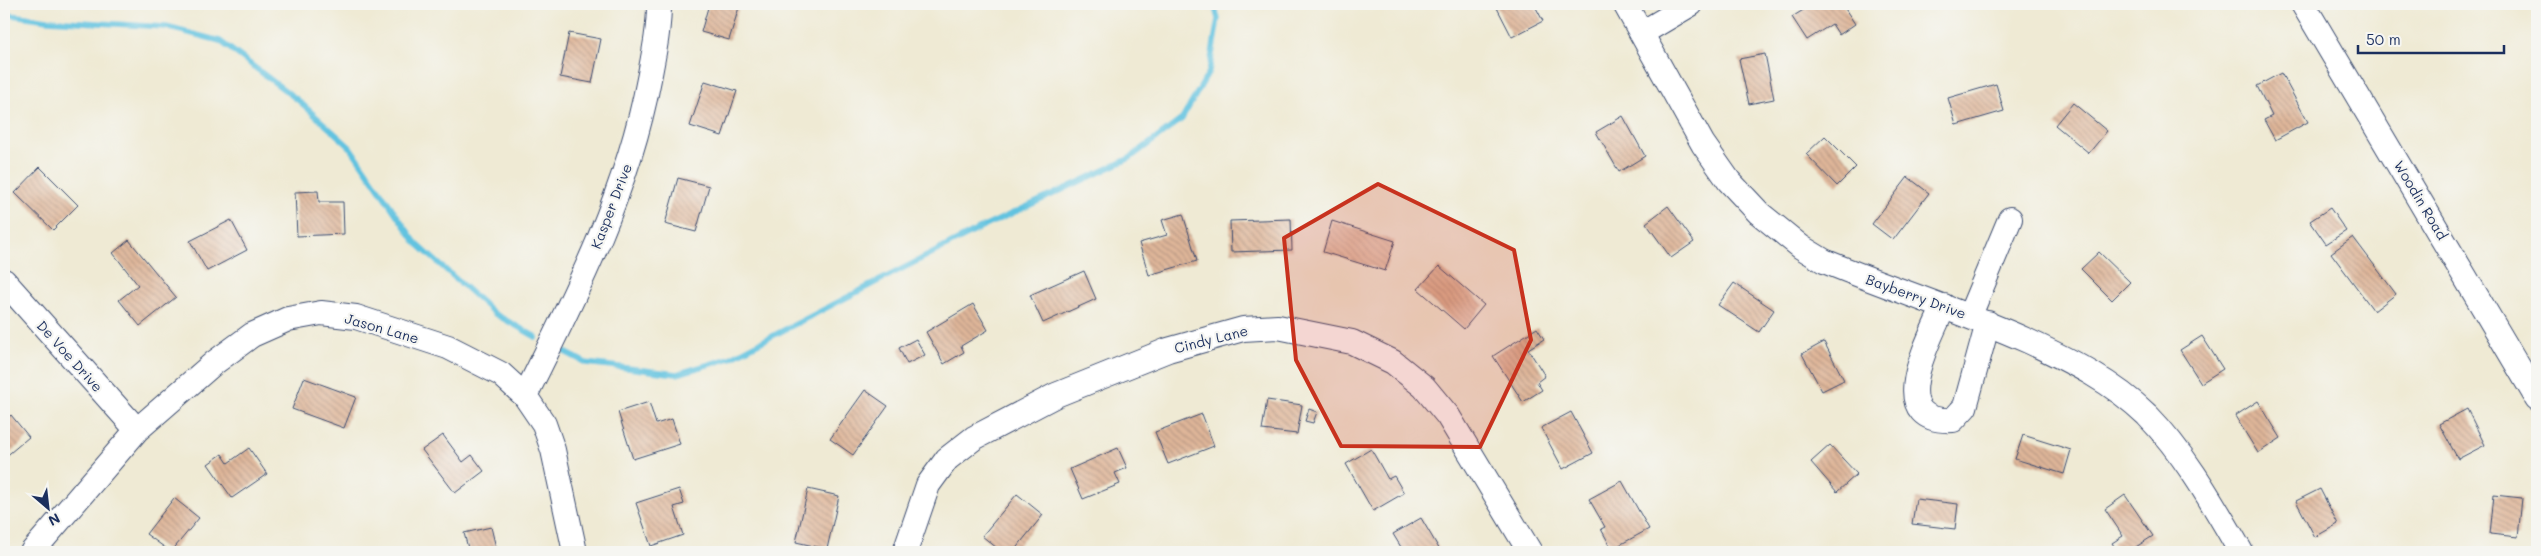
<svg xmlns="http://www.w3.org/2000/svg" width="2541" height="556" font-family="Mali,sans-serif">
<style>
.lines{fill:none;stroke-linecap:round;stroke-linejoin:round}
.stream{stroke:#62c3e0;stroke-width:5.5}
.building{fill:url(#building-back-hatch)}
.minor-casing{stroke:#3b4b70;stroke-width:26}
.minor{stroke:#fff;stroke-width:24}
.marked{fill:#c8321e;fill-opacity:0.2;stroke:#c8321e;stroke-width:4;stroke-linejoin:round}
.labels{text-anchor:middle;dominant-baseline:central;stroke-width:4.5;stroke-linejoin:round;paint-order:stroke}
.street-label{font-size:14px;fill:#1b2f5e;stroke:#f6f6f2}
</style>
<defs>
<pattern id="building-back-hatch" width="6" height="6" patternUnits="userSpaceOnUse" patternTransform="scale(1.25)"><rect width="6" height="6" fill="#dfb699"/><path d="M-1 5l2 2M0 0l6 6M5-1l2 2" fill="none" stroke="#b49480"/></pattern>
</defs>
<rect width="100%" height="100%" fill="#f6f6f2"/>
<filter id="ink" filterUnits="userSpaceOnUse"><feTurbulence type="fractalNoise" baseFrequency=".02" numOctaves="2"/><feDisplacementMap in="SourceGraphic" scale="10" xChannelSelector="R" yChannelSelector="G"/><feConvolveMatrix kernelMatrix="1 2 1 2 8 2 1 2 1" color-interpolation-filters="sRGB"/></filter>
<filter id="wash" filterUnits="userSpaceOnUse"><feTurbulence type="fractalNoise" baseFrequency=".0096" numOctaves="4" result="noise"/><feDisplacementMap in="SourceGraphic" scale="20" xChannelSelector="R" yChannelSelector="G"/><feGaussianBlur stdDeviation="1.12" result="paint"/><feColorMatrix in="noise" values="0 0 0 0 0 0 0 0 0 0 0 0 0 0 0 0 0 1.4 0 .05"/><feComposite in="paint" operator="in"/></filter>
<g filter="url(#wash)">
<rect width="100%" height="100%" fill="#efead4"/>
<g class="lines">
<path class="stream" d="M 4,14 L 48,20 L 166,27 L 220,41 L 299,101 L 350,147 L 416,243 L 495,314 L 536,337
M 565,352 L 586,363 L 677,374 L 730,358 L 979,229 L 1130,158 L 1182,119 L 1209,72 L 1218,19 L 1214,4"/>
</g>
<g id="blocks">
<path class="building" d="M 709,4 L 740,4 L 729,40 L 701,32 Z
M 1495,4 L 1534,4 L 1543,21 L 1512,37 Z
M 1813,4 L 1842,4 L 1855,24 L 1839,35 L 1832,24 L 1807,40 L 1792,17 Z
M 569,33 L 601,39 L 592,83 L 560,77 Z
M 1765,54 L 1774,99 L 1749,104 L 1739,59 Z
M 2281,73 L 2308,122 L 2275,140 L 2264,120 L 2272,116 L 2257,86 Z
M 705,81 L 737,91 L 722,136 L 690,126 Z
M 1996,84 L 2004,111 L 1956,125 L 1948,98 Z
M 2073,103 L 2107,131 L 2089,153 L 2055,125 Z
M 1623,116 L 1645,156 L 1619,172 L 1596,132 Z
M 1825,136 L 1856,167 L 1837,186 L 1806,154 Z
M 40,167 L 78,205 L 53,230 L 15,193 Z
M 1908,177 L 1929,193 L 1893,240 L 1872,224 Z
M 678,178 L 709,186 L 696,232 L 665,224 Z
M 318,191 L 319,202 L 343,202 L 344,234 L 297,236 L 295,192 Z
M 1668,206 L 1694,242 L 1671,258 L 1646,223 Z
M 2330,208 L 2346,231 L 2326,244 L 2310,221 Z
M 1183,214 L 1197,261 L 1149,275 L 1139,243 L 1167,235 L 1162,220 Z
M 1291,219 L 1292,250 L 1231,252 L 1230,221 Z
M 231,220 L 247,250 L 207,271 L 190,241 Z
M 1332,221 L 1395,241 L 1385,271 L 1323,252 Z
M 2353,237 L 2396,294 L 2374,311 L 2331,253 Z
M 129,240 L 176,297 L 140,326 L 119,300 L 138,285 L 113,253 Z
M 2099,252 L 2130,282 L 2112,300 L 2081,269 Z
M 1439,266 L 1484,305 L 1464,329 L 1418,289 Z
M 1084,271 L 1096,299 L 1043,323 L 1030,295 Z
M 1734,283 L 1774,310 L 1759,332 L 1718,305 Z
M 973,304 L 988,330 L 961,346 L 964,352 L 944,364 L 926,332 Z
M 1537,328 L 1544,339 L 1528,349 L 1545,376 L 1537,382 L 1542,390 L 1523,402 L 1493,356 Z
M 2202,336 L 2223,369 L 2201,383 L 2180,350 Z
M 916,339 L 925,355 L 907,364 L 899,348 Z
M 1824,342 L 1844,380 L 1822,391 L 1802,354 Z
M 304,378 L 356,397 L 344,428 L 292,409 Z
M 865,390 L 888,406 L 853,455 L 830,439 Z
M 1267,400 L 1302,405 L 1297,434 L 1262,430 Z
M 2258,401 L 2281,438 L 2258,453 L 2235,416 Z
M 649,402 L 656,424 L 672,419 L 680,444 L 633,459 L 618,412 Z
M 1309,409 L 1317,412 L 1313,423 L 1305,421 Z
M 2467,409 L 2485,445 L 2458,459 L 2439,424 Z
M 1571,412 L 1593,453 L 1563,469 L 1541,428 Z
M 1202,414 L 1214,446 L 1168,464 L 1155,432 Z
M 11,415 L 29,437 L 4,458 L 4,422 Z
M 443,435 L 463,462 L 472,455 L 484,471 L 455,493 L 422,450 Z
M 2023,435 L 2071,450 L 2064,474 L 2015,459 Z
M 1830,445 L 1857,474 L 1837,492 L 1811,462 Z
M 249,448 L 267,474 L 232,498 L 208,464 L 222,454 L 228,463 Z
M 1118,448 L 1127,468 L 1115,473 L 1120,484 L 1083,499 L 1070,469 Z
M 1371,449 L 1388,479 L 1394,476 L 1404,493 L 1373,511 L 1346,464 Z
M 1622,481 L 1649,529 L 1612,549 L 1601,529 L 1605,527 L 1589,499 Z
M 679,489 L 684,504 L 674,507 L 683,535 L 651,546 L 636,503 Z
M 808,489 L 839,496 L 827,549 L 796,542 Z
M 2320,489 L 2338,524 L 2315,537 L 2296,501 Z
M 1017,494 L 1043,515 L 1013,552 L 1002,552 L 982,536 Z
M 2125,495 L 2153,536 L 2128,552 L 2118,552 L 2112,543 L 2123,536 L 2105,509 Z
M 2494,495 L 2522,498 L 2518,537 L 2490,534 Z
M 174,498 L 199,518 L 171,552 L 146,534 Z
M 1916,499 L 1958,504 L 1955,529 L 1912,524 Z
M 1421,518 L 1441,552 L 1404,552 L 1393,534 Z
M 491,527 L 497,552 L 469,552 L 464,533 Z"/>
</g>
</g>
<g filter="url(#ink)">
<use href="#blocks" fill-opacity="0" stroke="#3b4b70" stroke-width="1"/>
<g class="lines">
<g class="minor-casing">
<path id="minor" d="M 1625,4 L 1703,144 L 1729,181 L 1759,213 L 1801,247 L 1824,261 C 1892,289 1961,311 2028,341 C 2071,361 2113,382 2147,415 C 2186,455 2213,504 2241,552
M 2303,4 L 2537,398
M 1642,33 L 1691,4
M 4,281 L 137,430
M 1944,306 C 1930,339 1882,424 1953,420 L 1965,407 L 1988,323
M 1970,315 L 2010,219
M 525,396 C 576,294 628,191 649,79 C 654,53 659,30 659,4
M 32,552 L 137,430 L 214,363 L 252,335 L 288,319 L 321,313 L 356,317 L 448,347 L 501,374 L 525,396 L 544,424 L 553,450 L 575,552
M 905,552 L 928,485 L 947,459 L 974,438 L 1056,395 L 1168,350 L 1243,329 L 1278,327 L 1352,342 L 1393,362 L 1424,387 L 1448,416 L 1530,552"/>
</g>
<use href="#minor" class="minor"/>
</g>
</g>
<path class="marked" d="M 1378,184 L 1514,250 L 1531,340 L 1480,447 L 1341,446 L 1296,360 L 1284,238 Z"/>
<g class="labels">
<g class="street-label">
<text transform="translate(2421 200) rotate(59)">Woodin Road</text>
<text transform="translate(611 206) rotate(-69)">Kasper Drive</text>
<text transform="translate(1916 296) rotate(20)">Bayberry Drive</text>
<text transform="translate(382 328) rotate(16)">Jason Lane</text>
<text transform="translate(1211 339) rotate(-14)">Cindy Lane</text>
<text transform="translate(70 356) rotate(48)">De Voe Drive</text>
</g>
</g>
<rect width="2541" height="556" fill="none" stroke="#f6f6f2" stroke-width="20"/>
<g transform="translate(48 508) rotate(152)" stroke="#f6f6f2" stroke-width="4" paint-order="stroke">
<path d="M0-4L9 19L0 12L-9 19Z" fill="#1b2f5e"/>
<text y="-8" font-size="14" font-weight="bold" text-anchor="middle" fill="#1b2f5e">N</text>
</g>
<path d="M2358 45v8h146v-8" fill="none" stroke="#1b2f5e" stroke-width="2.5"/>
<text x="2366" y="45" font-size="15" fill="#1b2f5e" stroke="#f6f6f2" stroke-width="4" paint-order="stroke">50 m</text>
</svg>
